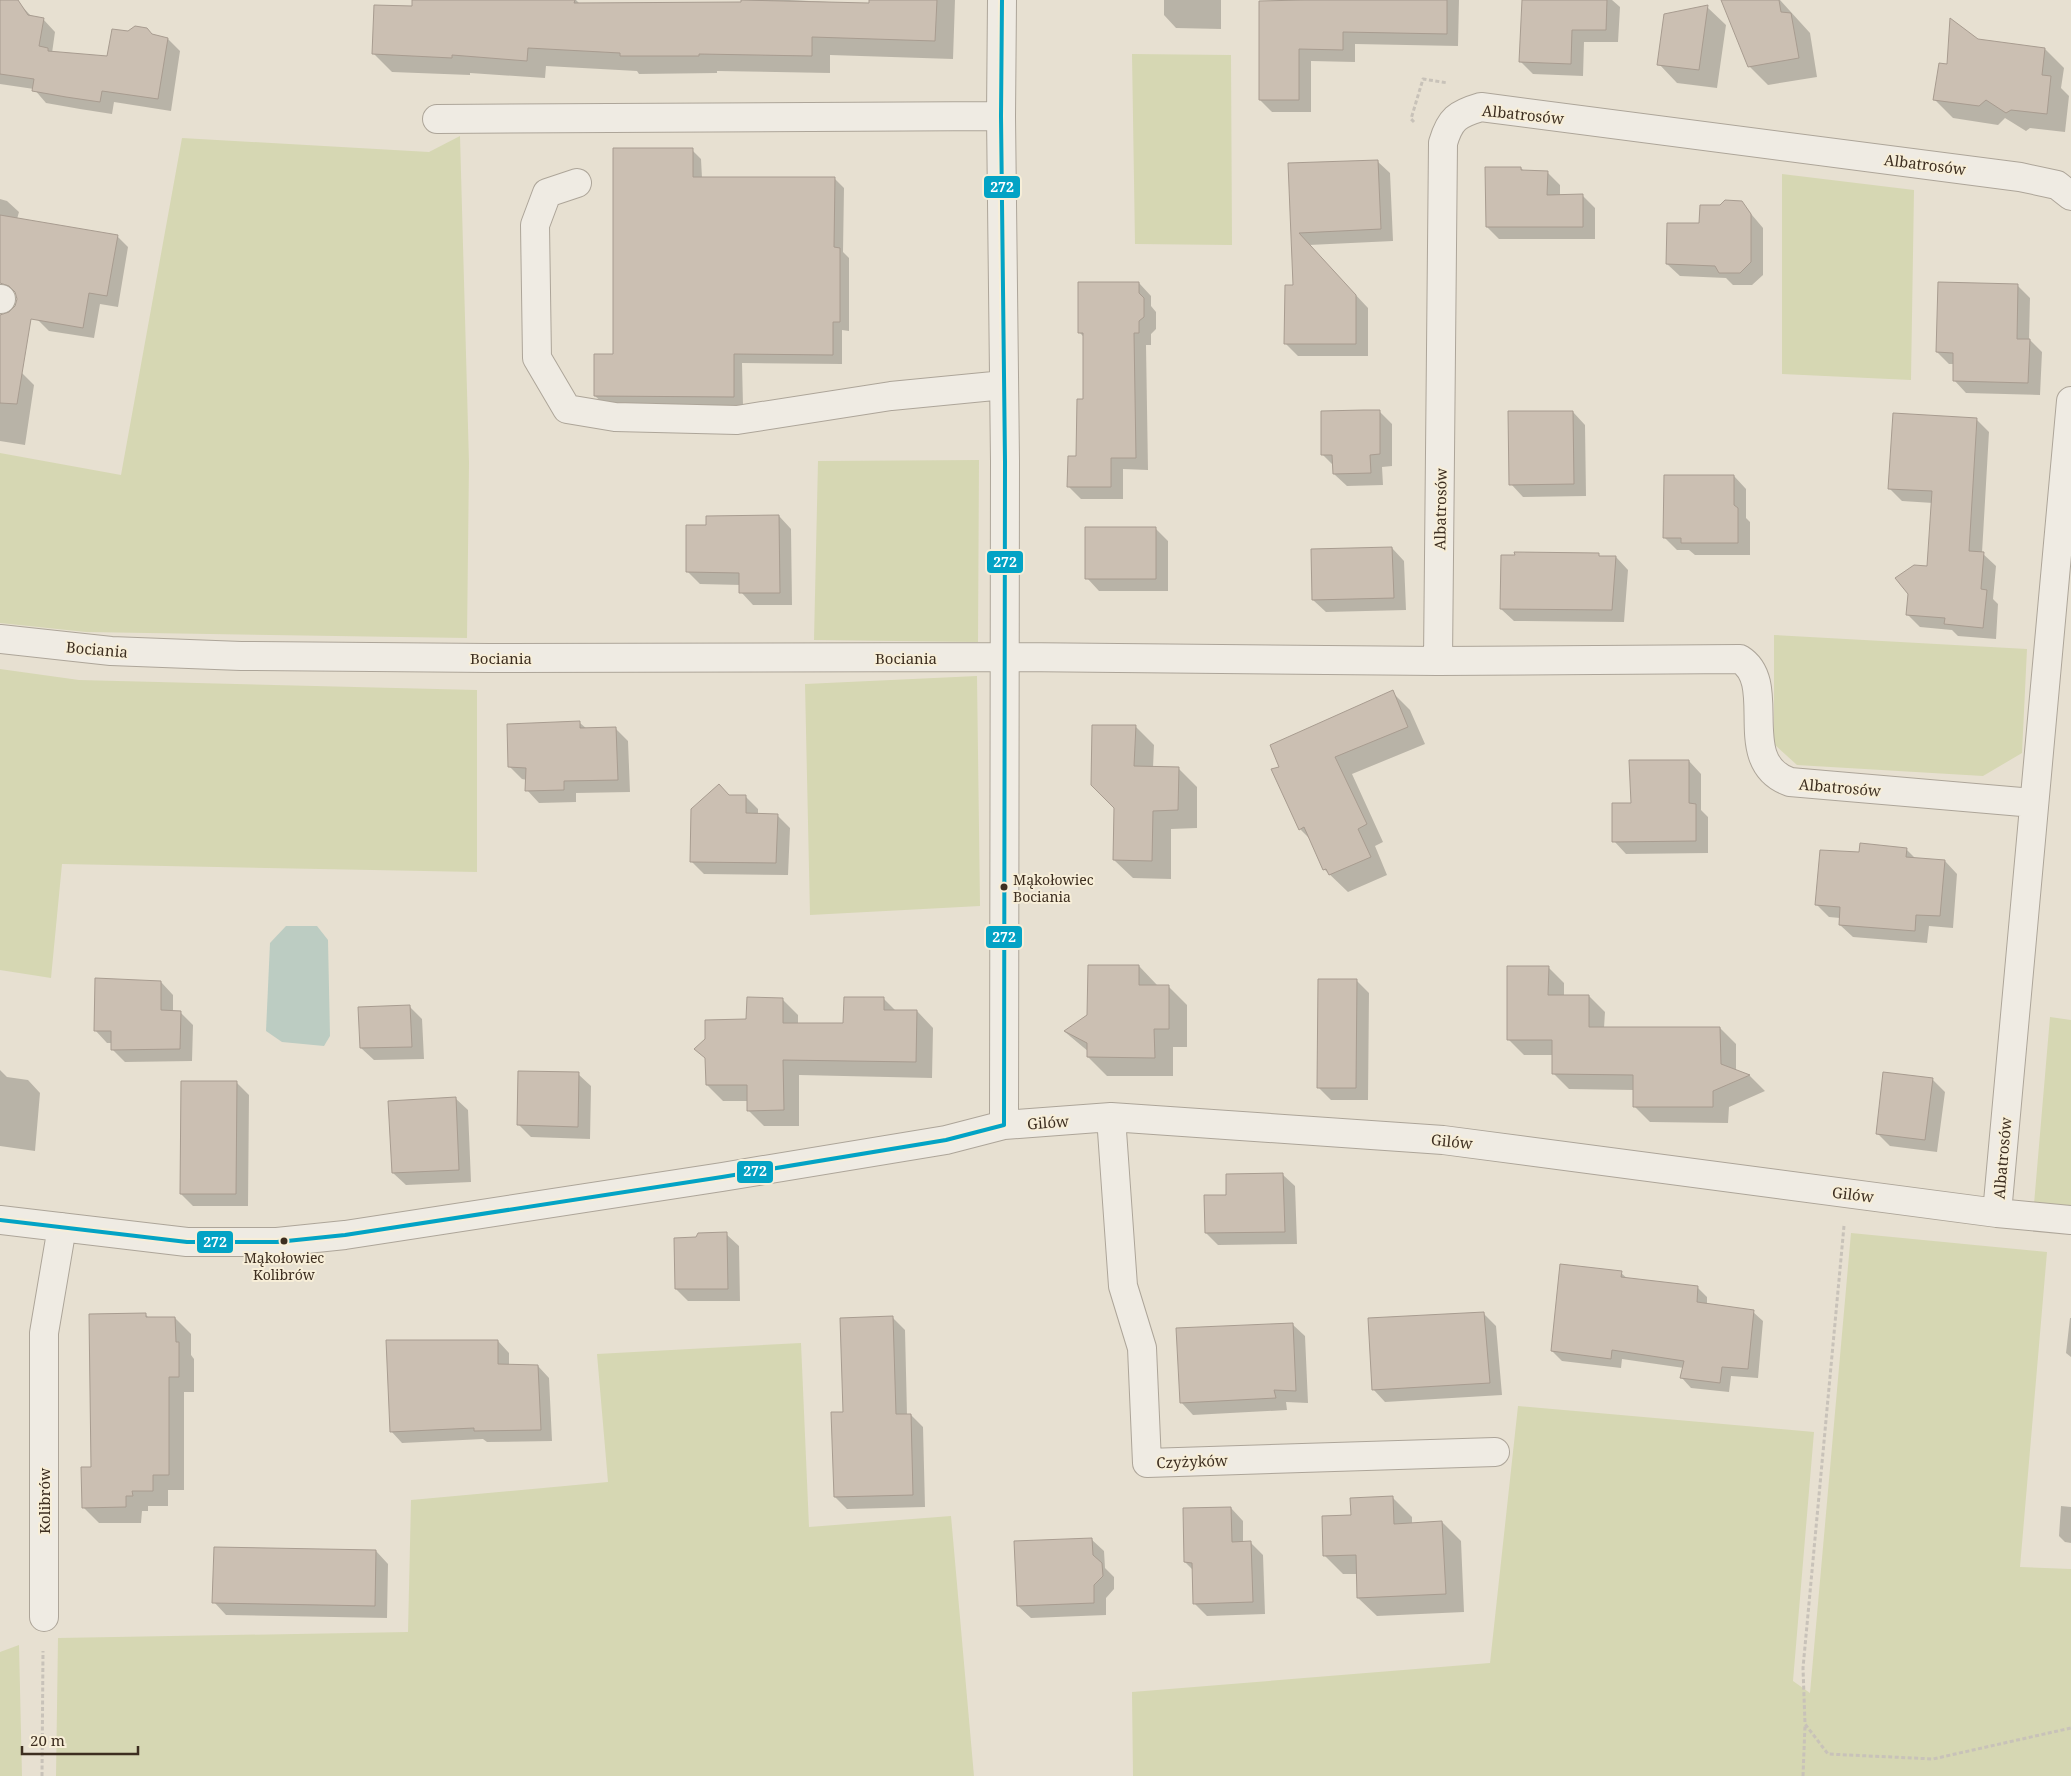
<svg xmlns="http://www.w3.org/2000/svg" width="2071" height="1776" font-family="'Noto Serif',serif">
<style>
.green{fill:#d6d7b3}
.water{fill:#bcccc2}
.shadow{fill:#0003}
.building{fill:#cbbfb2;stroke:#a89c90}
.lines{fill:none;stroke-linecap:round;stroke-linejoin:round}
.minor-casing{stroke:#ada599;stroke-width:30}
.path{stroke:#c8c2b9;stroke-width:3;stroke-dasharray:4 2.5;stroke-linecap:butt}
.minor{stroke:#efebe3;stroke-width:28}
.bus-1-casing{stroke:#f7eed8;stroke-width:8}
.bus-1{stroke:#03a3c5;stroke-width:4}
.bus-dot{fill:#3d2e20;stroke:#f7eed8;stroke-width:2}
.labels{text-anchor:middle;dominant-baseline:central;stroke-width:4;stroke-linejoin:round;paint-order:stroke}
.bus-label{font-size:14px;fill:#3d2e20;stroke:#f7eed8;text-anchor:start}
.street-label{font-size:15px;fill:#3d2e20;stroke:#f7eed8}
.line-badge{stroke:#f7eed8;stroke-width:2}
.badge-label{font-size:14px;text-anchor:middle;font-weight:bold;fill:#fff}
</style>
<rect width="100%" height="100%" fill="#e7e0d1"/>
<path class="green" d="M 1132,54 L 1231,55 L 1232,245 L 1135,244 Z
M 460,136 L 469,463 L 467,638 L 86,632 L 0,623 L 0,453 L 121,475 L 182,138 L 429,152 Z
M 1782,174 L 1914,190 L 1911,380 L 1782,374 Z
M 979,460 L 978,642 L 814,640 L 818,461 Z
M 1774,635 L 2027,649 L 2022,753 L 1983,776 L 1797,765 L 1774,744 Z
M 0,669 L 79,680 L 477,690 L 477,872 L 62,864 L 51,978 L 0,970 Z
M 977,676 L 980,906 L 810,915 L 805,684 Z
M 2050,1017 L 2071,1020 L 2071,1207 L 2034,1204 Z
M 1851,1233 L 2047,1252 L 2020,1567 L 2071,1569 L 2071,1776 L 1133,1776 L 1132,1692 L 1490,1663 L 1518,1406 L 1814,1432 L 1793,1681 L 1810,1693 Z
M 801,1343 L 809,1527 L 951,1516 L 974,1776 L 56,1776 L 58,1638 L 408,1632 L 411,1500 L 608,1482 L 597,1354 Z
M 19,1645 L 22,1776 L 0,1776 L 0,1652 Z"/>
<path class="water" d="M 286,926 L 317,926 L 328,940 L 330,1036 L 324,1046 L 282,1042 L 266,1031 L 270,943 Z"/>
<path class="shadow" d="M 414,0 L 576,0 L 581,5 L 743,3 L 743,0 L 789,0 L 870,4 L 871,0 L 955,0 L 953,59 L 830,55 L 830,73 L 717,71 L 717,73 L 639,74 L 637,71 L 546,66 L 545,78 L 470,73 L 470,75 L 392,72 L 374,54 L 413,8 Z
M 1164,0 L 1221,0 L 1221,29 L 1176,28 L 1164,15 Z
M 1305,0 L 1459,0 L 1458,46 L 1355,44 L 1355,62 L 1311,61 L 1311,112 L 1272,112 L 1260,100 Z
M 1524,0 L 1612,0 L 1620,7 L 1618,42 L 1584,42 L 1583,76 L 1533,74 L 1521,62 Z
M 1722,0 L 1780,0 L 1810,33 L 1817,77 L 1768,85 L 1749,66 Z
M 17,1 L 32,17 L 43,19 L 55,32 L 52,53 L 108,58 L 153,36 L 168,39 L 180,51 L 171,111 L 114,102 L 112,114 L 80,109 L 46,103 L 34,89 L 0,84 L 0,12 Z
M 1707,7 L 1726,25 L 1717,88 L 1677,83 L 1659,64 Z
M 1978,40 L 2045,49 L 2064,68 L 2061,88 L 2069,96 L 2065,132 L 2030,128 L 2026,131 L 2005,118 L 1998,125 L 1953,118 L 1934,99 L 1949,65 Z
M 692,150 L 701,159 L 702,178 L 834,178 L 844,188 L 843,252 L 849,258 L 849,331 L 842,330 L 842,364 L 742,363 L 743,406 L 605,405 L 595,396 L 614,355 Z
M 1377,161 L 1390,173 L 1393,241 L 1309,245 L 1368,308 L 1368,356 L 1298,356 L 1285,343 L 1295,286 L 1290,165 Z
M 1521,168 L 1524,171 L 1547,172 L 1560,185 L 1560,196 L 1583,196 L 1595,208 L 1595,239 L 1499,239 L 1487,227 Z
M 0,199 L 7,201 L 19,212 L 17,219 L 117,236 L 128,247 L 118,307 L 100,304 L 94,338 L 49,331 L 38,320 L 0,265 Z
M 1741,202 L 1763,228 L 1763,275 L 1752,285 L 1733,285 L 1726,278 L 1680,276 L 1667,264 L 1700,224 L 1720,207 Z
M 1139,283 L 1151,296 L 1151,306 L 1156,312 L 1156,329 L 1151,334 L 1151,345 L 1146,345 L 1148,470 L 1123,469 L 1123,499 L 1081,499 L 1068,486 L 1078,458 L 1084,400 L 1084,337 L 1079,332 Z
M 2017,285 L 2030,298 L 2029,339 L 2042,352 L 2040,395 L 1966,393 L 1954,380 L 1954,364 L 1949,364 L 1937,352 Z
M 0,369 L 22,373 L 34,385 L 25,445 L 0,441 Z
M 1379,411 L 1392,424 L 1392,466 L 1382,467 L 1383,485 L 1347,486 L 1334,474 L 1334,466 L 1323,455 Z
M 1573,412 L 1585,425 L 1586,496 L 1523,497 L 1511,484 Z
M 1976,419 L 1989,432 L 1982,553 L 1996,566 L 1993,599 L 1998,604 L 1996,639 L 1958,636 L 1952,630 L 1920,627 L 1907,614 L 1928,567 L 1933,503 L 1902,501 L 1889,488 Z
M 1734,476 L 1746,489 L 1746,518 L 1750,522 L 1750,555 L 1695,555 L 1689,550 L 1677,550 L 1664,537 Z
M 779,516 L 791,529 L 792,605 L 753,605 L 741,592 L 741,585 L 700,584 L 688,572 L 707,526 Z
M 1155,528 L 1168,541 L 1168,591 L 1099,591 L 1087,578 Z
M 1392,548 L 1404,561 L 1406,610 L 1326,612 L 1313,600 Z
M 1598,555 L 1600,557 L 1616,557 L 1628,570 L 1624,622 L 1514,621 L 1501,609 Z
M 1392,692 L 1410,710 L 1425,744 L 1352,774 L 1383,842 L 1375,846 L 1387,875 L 1348,892 L 1324,869 L 1311,840 L 1300,829 L 1281,768 Z
M 580,723 L 587,729 L 616,729 L 628,741 L 630,792 L 576,793 L 576,802 L 539,803 L 527,790 L 527,780 L 522,779 L 510,767 Z
M 1135,726 L 1154,745 L 1153,768 L 1178,768 L 1197,787 L 1197,828 L 1171,829 L 1171,879 L 1133,878 L 1114,860 Z
M 1689,761 L 1701,774 L 1701,810 L 1708,817 L 1708,853 L 1626,854 L 1614,841 L 1632,804 Z
M 729,796 L 746,797 L 758,809 L 758,815 L 777,815 L 790,828 L 788,875 L 704,874 L 691,861 Z
M 1906,849 L 1916,859 L 1945,861 L 1957,874 L 1953,928 L 1929,926 L 1927,943 L 1853,937 L 1840,925 L 1840,918 L 1829,917 L 1817,905 Z
M 1139,966 L 1157,985 L 1168,986 L 1187,1005 L 1187,1047 L 1173,1047 L 1173,1076 L 1107,1076 L 1088,1057 L 1089,1052 L 1065,1032 L 1089,1016 Z
M 1548,967 L 1564,983 L 1564,996 L 1589,996 L 1605,1012 L 1604,1028 L 1720,1028 L 1736,1044 L 1736,1071 L 1750,1076 L 1765,1091 L 1729,1107 L 1728,1123 L 1650,1122 L 1634,1106 L 1634,1090 L 1569,1089 L 1553,1073 L 1553,1055 L 1524,1055 L 1508,1039 Z
M 1356,980 L 1369,993 L 1368,1100 L 1331,1100 L 1319,1088 Z
M 161,982 L 173,995 L 173,1012 L 180,1012 L 193,1025 L 192,1061 L 125,1062 L 112,1049 L 112,1043 L 107,1043 L 95,1030 Z
M 782,999 L 798,1015 L 798,1024 L 845,1024 L 884,999 L 896,1011 L 917,1011 L 933,1028 L 932,1078 L 799,1075 L 799,1126 L 764,1126 L 748,1110 L 748,1101 L 723,1101 L 707,1085 L 707,1060 L 696,1049 Z
M 410,1007 L 422,1019 L 424,1059 L 374,1060 L 361,1048 Z
M 0,1070 L 7,1077 L 28,1080 L 40,1093 L 35,1151 L 0,1146 Z
M 578,1074 L 591,1086 L 590,1139 L 531,1137 L 518,1124 Z
M 1932,1079 L 1945,1092 L 1937,1152 L 1890,1146 L 1877,1133 Z
M 236,1082 L 249,1095 L 248,1206 L 193,1206 L 181,1194 Z
M 455,1098 L 468,1110 L 471,1182 L 406,1185 L 393,1173 Z
M 1282,1174 L 1295,1186 L 1297,1244 L 1218,1245 L 1206,1233 L 1227,1196 Z
M 726,1234 L 739,1246 L 740,1301 L 688,1301 L 676,1289 L 697,1239 Z
M 1621,1273 L 1628,1279 L 1697,1287 L 1707,1297 L 1707,1305 L 1753,1312 L 1763,1321 L 1758,1378 L 1731,1376 L 1729,1392 L 1691,1388 L 1682,1378 L 1684,1368 L 1622,1359 L 1621,1368 L 1562,1361 L 1552,1351 Z
M 1483,1313 L 1496,1326 L 1502,1395 L 1385,1402 L 1373,1389 Z
M 146,1315 L 150,1319 L 175,1318 L 191,1334 L 191,1355 L 194,1359 L 194,1392 L 184,1392 L 184,1490 L 168,1490 L 168,1506 L 148,1506 L 148,1511 L 142,1511 L 141,1523 L 99,1523 L 83,1507 L 92,1468 Z
M 893,1318 L 905,1330 L 907,1415 L 911,1415 L 923,1427 L 925,1507 L 847,1509 L 835,1497 L 844,1413 Z
M 2070,1318 L 2071,1318 L 2071,1357 L 2066,1353 Z
M 1292,1324 L 1305,1336 L 1308,1403 L 1286,1402 L 1287,1410 L 1193,1415 L 1181,1402 Z
M 498,1341 L 509,1353 L 509,1365 L 538,1366 L 549,1378 L 552,1441 L 487,1442 L 483,1439 L 402,1443 L 391,1431 Z
M 1393,1498 L 1412,1517 L 1412,1524 L 1442,1522 L 1461,1541 L 1464,1612 L 1377,1616 L 1358,1598 L 1358,1574 L 1343,1574 L 1325,1556 L 1352,1516 Z
M 2061,1506 L 2071,1507 L 2071,1543 L 2065,1542 L 2059,1536 Z
M 1231,1508 L 1243,1521 L 1243,1543 L 1251,1543 L 1263,1555 L 1265,1614 L 1207,1616 L 1195,1604 L 1194,1571 L 1185,1562 Z
M 1091,1539 L 1104,1551 L 1105,1568 L 1114,1577 L 1114,1589 L 1106,1598 L 1106,1615 L 1031,1618 L 1018,1606 Z
M 376,1551 L 388,1564 L 387,1618 L 226,1615 L 214,1602 Z"/>
<path class="building" d="M 0,0 L 18,0 L 28,15 L 44,18 L 39,46 L 48,48 L 48,51 L 107,56 L 112,29 L 128,31 L 135,26 L 147,28 L 152,34 L 168,38 L 158,99 L 102,91 L 100,102 L 66,97 L 32,91 L 34,79 L 0,74 Z
M 412,0 L 575,0 L 574,3 L 741,2 L 741,0 L 869,3 L 869,0 L 937,0 L 935,41 L 812,37 L 812,56 L 699,54 L 699,56 L 620,56 L 620,53 L 528,48 L 527,61 L 452,55 L 452,58 L 372,54 L 374,5 L 412,6 Z
M 1304,0 L 1447,0 L 1447,34 L 1343,32 L 1343,50 L 1299,49 L 1299,100 L 1259,100 L 1259,1 Z
M 1522,0 L 1607,0 L 1606,30 L 1572,30 L 1571,64 L 1519,62 Z
M 1721,0 L 1779,0 L 1781,12 L 1791,13 L 1799,58 L 1748,67 Z
M 1708,5 L 1699,70 L 1657,65 L 1664,14 Z
M 1950,18 L 1978,39 L 2045,48 L 2042,75 L 2051,76 L 2047,114 L 2011,110 L 2006,113 L 1986,100 L 1979,106 L 1933,100 L 1939,63 L 1947,64 Z
M 613,148 L 693,148 L 693,177 L 835,177 L 834,247 L 840,248 L 840,322 L 833,322 L 833,355 L 734,354 L 734,397 L 594,396 L 594,354 L 613,354 Z
M 1378,160 L 1381,229 L 1299,233 L 1356,295 L 1356,344 L 1284,344 L 1285,285 L 1293,285 L 1288,163 Z
M 1485,167 L 1521,167 L 1521,170 L 1548,171 L 1547,195 L 1583,194 L 1583,227 L 1486,227 Z
M 1725,200 L 1742,201 L 1751,214 L 1751,262 L 1740,273 L 1719,273 L 1715,266 L 1666,264 L 1667,223 L 1699,223 L 1700,205 L 1720,205 Z
M 0,215 L 118,235 L 107,296 L 89,293 L 83,328 L 31,319 L 17,404 L 0,403 L 0,315 L 9,312 L 15,306 L 17,299 L 15,292 L 9,286 L 0,283 Z
M 1078,282 L 1139,282 L 1139,293 L 1144,298 L 1144,317 L 1139,321 L 1139,333 L 1134,333 L 1136,458 L 1111,458 L 1111,487 L 1067,487 L 1068,456 L 1076,456 L 1077,399 L 1083,399 L 1083,333 L 1078,333 Z
M 1938,282 L 2018,284 L 2017,339 L 2030,339 L 2028,383 L 1953,381 L 1953,353 L 1936,352 Z
M 1364,410 L 1380,410 L 1380,454 L 1370,455 L 1371,473 L 1333,474 L 1332,455 L 1321,455 L 1321,411 Z
M 1508,411 L 1573,411 L 1574,484 L 1509,485 Z
M 1893,413 L 1977,418 L 1969,551 L 1984,552 L 1981,589 L 1987,590 L 1983,628 L 1944,624 L 1945,618 L 1906,615 L 1908,594 L 1895,578 L 1914,565 L 1927,566 L 1932,491 L 1888,489 Z
M 1664,475 L 1734,475 L 1734,505 L 1738,508 L 1738,543 L 1681,543 L 1681,538 L 1663,538 Z
M 779,515 L 780,593 L 739,593 L 739,573 L 686,572 L 686,525 L 706,525 L 706,516 Z
M 1085,527 L 1156,527 L 1156,579 L 1085,579 Z
M 1392,547 L 1394,598 L 1312,600 L 1311,549 Z
M 1514,552 L 1599,553 L 1599,556 L 1616,556 L 1612,610 L 1500,609 L 1501,555 L 1515,555 Z
M 1393,690 L 1408,727 L 1335,757 L 1367,824 L 1358,829 L 1371,857 L 1329,875 L 1326,869 L 1323,870 L 1304,827 L 1299,830 L 1271,769 L 1279,767 L 1270,745 Z
M 580,721 L 580,728 L 616,727 L 618,780 L 564,781 L 564,790 L 525,791 L 526,768 L 508,767 L 507,724 Z
M 1092,725 L 1136,725 L 1134,766 L 1179,767 L 1178,810 L 1153,811 L 1152,861 L 1113,860 L 1114,808 L 1091,785 Z
M 1629,760 L 1689,760 L 1689,803 L 1696,804 L 1696,841 L 1612,842 L 1612,803 L 1631,803 Z
M 719,784 L 729,795 L 746,795 L 746,813 L 778,814 L 776,863 L 690,862 L 691,809 Z
M 1860,843 L 1907,848 L 1906,857 L 1945,860 L 1940,916 L 1916,915 L 1915,931 L 1839,925 L 1840,907 L 1815,905 L 1820,850 L 1859,852 Z
M 1088,965 L 1139,965 L 1139,985 L 1169,985 L 1169,1029 L 1154,1029 L 1155,1058 L 1087,1057 L 1087,1043 L 1064,1031 L 1087,1015 Z
M 1507,966 L 1549,966 L 1548,995 L 1589,995 L 1589,1027 L 1720,1027 L 1721,1064 L 1750,1075 L 1713,1091 L 1713,1107 L 1633,1107 L 1633,1075 L 1552,1074 L 1552,1040 L 1507,1040 Z
M 95,978 L 161,981 L 161,1010 L 181,1011 L 180,1049 L 111,1050 L 111,1031 L 94,1031 Z
M 1318,979 L 1357,979 L 1356,1088 L 1317,1088 Z
M 747,997 L 783,998 L 783,1023 L 843,1023 L 844,997 L 884,997 L 884,1010 L 917,1010 L 916,1062 L 783,1060 L 784,1110 L 747,1111 L 747,1085 L 706,1085 L 705,1058 L 694,1049 L 705,1039 L 705,1020 L 746,1019 Z
M 410,1005 L 412,1047 L 360,1048 L 358,1007 Z
M 518,1071 L 579,1072 L 578,1127 L 517,1125 Z
M 1883,1072 L 1933,1078 L 1925,1140 L 1876,1134 Z
M 181,1081 L 237,1081 L 236,1194 L 180,1194 Z
M 456,1097 L 459,1170 L 392,1173 L 388,1101 Z
M 1283,1173 L 1285,1232 L 1205,1233 L 1204,1195 L 1226,1195 L 1226,1174 Z
M 727,1232 L 728,1289 L 675,1289 L 674,1238 L 696,1237 L 698,1233 Z
M 1560,1264 L 1622,1271 L 1621,1277 L 1698,1286 L 1697,1302 L 1754,1310 L 1748,1369 L 1722,1367 L 1720,1383 L 1680,1378 L 1684,1361 L 1612,1350 L 1611,1359 L 1551,1351 Z
M 1484,1312 L 1490,1383 L 1372,1390 L 1368,1318 Z
M 146,1313 L 146,1317 L 175,1317 L 176,1342 L 179,1342 L 179,1377 L 169,1377 L 169,1475 L 153,1475 L 153,1491 L 132,1491 L 133,1496 L 126,1496 L 126,1507 L 82,1508 L 81,1467 L 91,1467 L 89,1314 Z
M 893,1316 L 896,1414 L 911,1414 L 913,1495 L 834,1497 L 831,1412 L 843,1412 L 840,1318 Z
M 1293,1323 L 1296,1391 L 1274,1390 L 1276,1398 L 1180,1403 L 1176,1328 Z
M 386,1340 L 498,1340 L 498,1364 L 538,1365 L 541,1430 L 474,1431 L 474,1428 L 390,1432 Z
M 1393,1496 L 1394,1524 L 1442,1521 L 1446,1594 L 1357,1598 L 1356,1555 L 1323,1556 L 1322,1516 L 1351,1515 L 1350,1498 Z
M 1231,1507 L 1232,1542 L 1251,1541 L 1253,1602 L 1193,1604 L 1192,1563 L 1184,1562 L 1183,1508 Z
M 1092,1538 L 1093,1555 L 1102,1563 L 1103,1576 L 1094,1585 L 1094,1603 L 1017,1606 L 1014,1541 Z
M 214,1547 L 376,1550 L 375,1606 L 212,1603 Z"/>
<g class="lines">
<g class="minor-casing">
<path id="minor" d="M 1002,0 L 1001,116 L 1005,461 L 1004,1125
M 437,119 L 1001,116
M 577,183 L 547,193 L 535,225 L 537,358 L 567,409 L 615,417 L 737,420 L 891,396 L 1004,385
M 0,299 L 1,299
M 0,639 L 111,651 L 241,656 L 489,658 L 1003,657 L 1438,661 L 1443,143 C 1450,119 1457,114 1481,107 L 2020,177 L 2057,185 L 2071,196
M 1438,661 L 1740,659 C 1780,684 1733,762 1790,782 L 2034,803
M 1111,1117 L 1123,1286 L 1142,1348 L 1147,1463 L 1495,1452
M 1997,1213 L 2071,401
M 0,1220 L 187,1242 L 277,1242 L 345,1235 L 722,1177 L 946,1140 L 1004,1125 L 1111,1117 L 1443,1140 L 1997,1213 L 2071,1220
M 44,1617 L 44,1333 L 62,1227"/>
</g>
<path class="path" d="M 1414,122 L 1411,119 L 1423,79 L 1448,83
M 1844,1226 L 1803,1668 L 1805,1724 L 1828,1754 L 1933,1759 L 2071,1728
M 42,1776 L 43,1651
M 1803,1776 L 1805,1725"/>
<use href="#minor" class="minor"/>
<g class="bus-1-casing">
<path id="bus-1" d="M 1002,0 L 1001,116 L 1005,461 L 1004,1125
M 0,1220 L 187,1242 L 277,1242 L 345,1235 L 722,1177 L 946,1140 L 1004,1125"/>
</g>
<use href="#bus-1" class="bus-1"/>
</g>
<g class="bus-dot">
<circle cx="1004" cy="887" r="4.5"/>
<circle cx="284" cy="1241" r="4.5"/>
</g>
<g class="labels">
<g class="bus-label">
<text x="1013" y="879">Mąkołowiec<tspan x="1013" dy="17">Bociania</tspan></text>
<text x="284" y="1257" text-anchor="middle">Mąkołowiec<tspan x="284" dy="17">Kolibrów</tspan></text>
</g>
<g class="street-label">
<text transform="translate(1523 114) rotate(6)">Albatrosów</text>
<text transform="translate(1925 164) rotate(7)">Albatrosów</text>
<text transform="translate(1440 509) rotate(-89)">Albatrosów</text>
<text transform="translate(97 649) rotate(5)">Bociania</text>
<text x="501" y="658">Bociania</text>
<text x="906" y="658">Bociania</text>
<text transform="translate(1840 787) rotate(5)">Albatrosów</text>
<text transform="translate(1048 1122) rotate(-4)">Gilów</text>
<text transform="translate(1452 1141) rotate(6)">Gilów</text>
<text transform="translate(2002 1158) rotate(-85)">Albatrosów</text>
<text transform="translate(1853 1194) rotate(7)">Gilów</text>
<text transform="translate(1192 1461) rotate(-2)">Czyżyków</text>
<text transform="translate(44 1501) rotate(-90)">Kolibrów</text>
</g>
</g>
<g class="line-badge">
<rect x="983" y="175" width="38" height="24" rx="5" fill="#03a3c5"/>
<rect x="986" y="550" width="38" height="24" rx="5" fill="#03a3c5"/>
<rect x="985" y="925" width="38" height="24" rx="5" fill="#03a3c5"/>
<rect x="736" y="1160" width="38" height="24" rx="5" fill="#03a3c5"/>
<rect x="196" y="1230" width="38" height="24" rx="5" fill="#03a3c5"/>
</g>
<g class="badge-label">
<text x="1002" y="192">272</text>
<text x="1005" y="567">272</text>
<text x="1004" y="942">272</text>
<text x="755" y="1176">272</text>
<text x="215" y="1247">272</text>
</g>
<path d="M22 1746v8h116v-8" fill="none" stroke="#3d2e20" stroke-width="2.5"/>
<text x="30" y="1746" font-size="15" fill="#3d2e20" stroke="#f7eed8" stroke-width="4" paint-order="stroke">20 m</text>
</svg>
